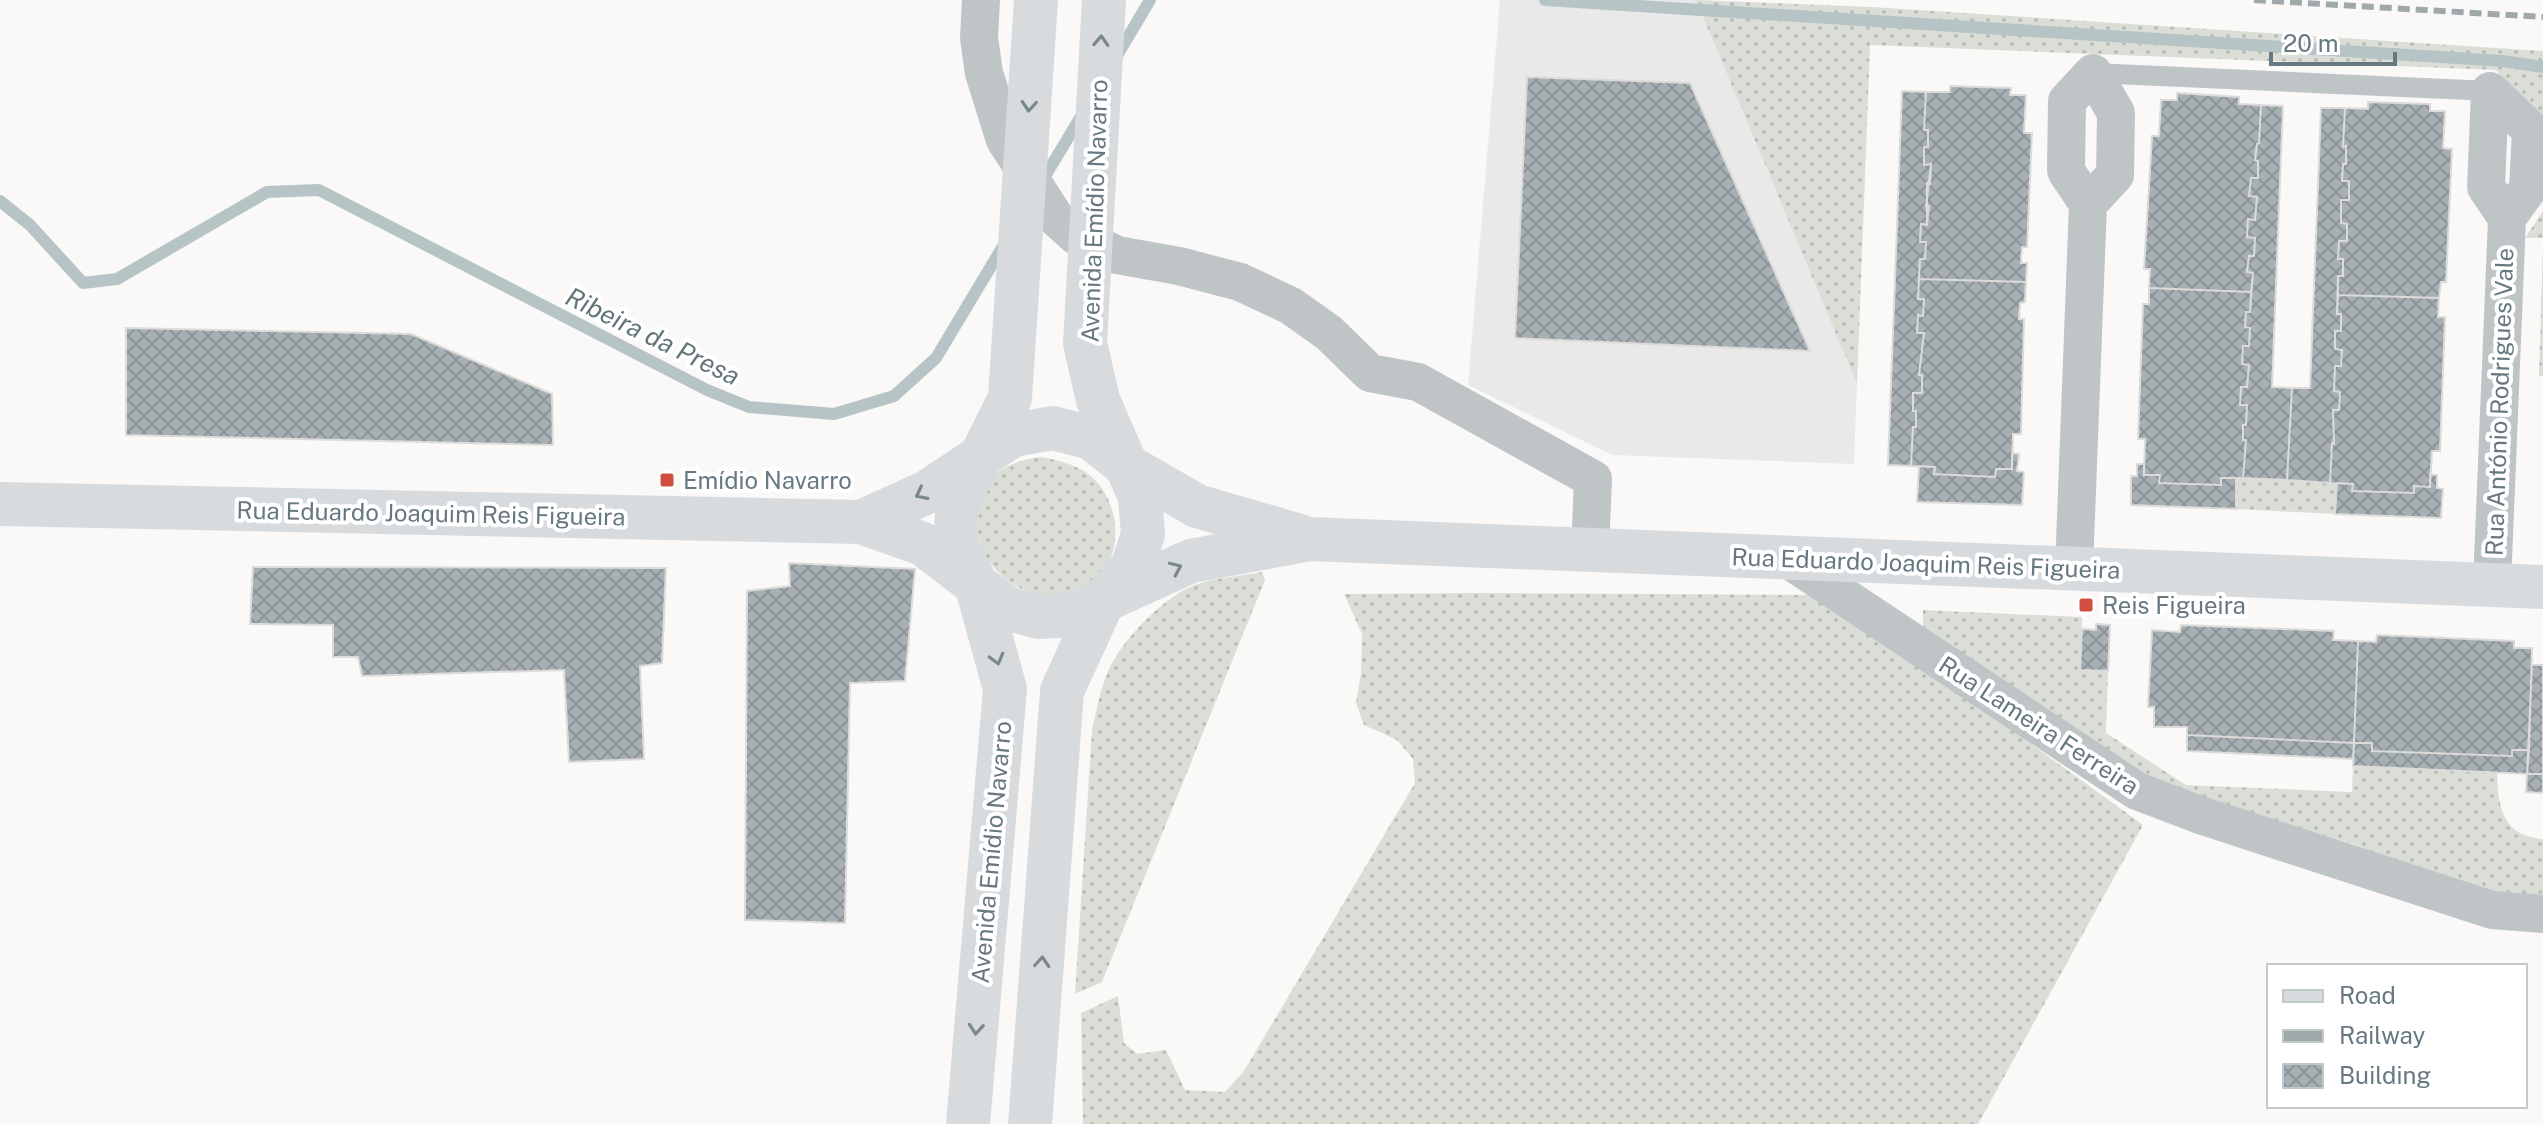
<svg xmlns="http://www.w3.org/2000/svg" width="2543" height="1124" font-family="'Public Sans',sans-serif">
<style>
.built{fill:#e8e9e8}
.grass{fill:url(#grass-dots)}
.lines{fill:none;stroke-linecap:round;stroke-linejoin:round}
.stream{stroke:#b7c4c6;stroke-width:12}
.building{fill:url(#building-cross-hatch);stroke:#dcdbda;stroke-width:2}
.lane{stroke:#bfc5c7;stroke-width:20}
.street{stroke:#bfc5c7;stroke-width:38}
.secondary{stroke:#d7dbde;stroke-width:44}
.rail{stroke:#a0a8ac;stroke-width:6;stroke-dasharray:12 6;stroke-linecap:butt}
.oneway{stroke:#78888e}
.poi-dot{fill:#d24e3f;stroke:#fff;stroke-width:3}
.labels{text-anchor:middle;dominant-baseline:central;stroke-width:8;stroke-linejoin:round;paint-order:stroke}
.street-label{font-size:24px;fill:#677980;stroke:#fff}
.poi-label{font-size:24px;fill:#677980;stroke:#fff;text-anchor:start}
.water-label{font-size:26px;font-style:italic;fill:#627679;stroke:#fff}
</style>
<defs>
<pattern id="grass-dots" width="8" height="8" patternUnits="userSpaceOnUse" patternTransform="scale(2)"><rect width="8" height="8" fill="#dbded7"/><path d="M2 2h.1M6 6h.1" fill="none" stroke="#b5b9b4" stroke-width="1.8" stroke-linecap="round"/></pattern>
<pattern id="building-cross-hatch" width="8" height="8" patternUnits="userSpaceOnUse" patternTransform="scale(2)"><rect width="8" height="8" fill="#a7b0b4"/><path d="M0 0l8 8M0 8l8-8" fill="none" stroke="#8c9498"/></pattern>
</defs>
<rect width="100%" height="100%" fill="#faf9f8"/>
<path class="built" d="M 1500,0 L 1696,0 L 1857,384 L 1854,464 L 1612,455 L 1468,385 Z"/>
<path class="grass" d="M 1696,0 L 1872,7 L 2543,51 L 2543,123 L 2496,70 L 1870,45 L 1857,384 Z
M 2543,211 L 2543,238 L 2525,238 Z
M 2543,245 L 2543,376 L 2539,376 Z
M 1041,457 C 1057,460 1074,464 1087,473 C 1126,502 1126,571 1080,590 C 1074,593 1065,599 1058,599 C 1052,598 1045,596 1040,595 C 1014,589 996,575 983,552 C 976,539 975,525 978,511 C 980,504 980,494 984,487 C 994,468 1022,459 1041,457 Z
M 2236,478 L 2337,483 L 2335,514 L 2236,509 Z
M 1262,572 L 1265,580 L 1102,982 L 1075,994 L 1092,730 C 1097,709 1101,684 1111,665 C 1127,635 1168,592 1201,583 C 1220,577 1242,576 1262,572 Z
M 1474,593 L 1826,595 L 2143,825 L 1978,1124 L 1083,1124 L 1081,1013 L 1118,996 L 1124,1043 L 1137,1054 L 1166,1050 L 1185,1090 L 1225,1092 L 1244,1071 L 1415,783 L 1413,759 L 1397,740 L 1364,725 L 1356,703 L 1361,673 L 1362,634 L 1344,594 Z
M 1923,610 L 2082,617 L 2080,669 L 2108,671 L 2106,733 L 2186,785 L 2352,792 L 2353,766 L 2497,773 C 2498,807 2502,836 2543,839 L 2543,901 L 2474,889 L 2355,845 L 2147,781 L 1923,635 Z"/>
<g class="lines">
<path class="stream" d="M 1545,0 L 2503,61 L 2543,67
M 1115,59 L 1150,0
M 1041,183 L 1083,113
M 0,201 L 30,225 L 83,283 L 117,279 L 267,192 L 319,190 L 707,390 L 749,407 L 834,414 L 894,396 L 936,358 L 1005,243"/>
</g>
<path class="building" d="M 1527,77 L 1690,83 L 1810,351 L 1515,338 Z
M 1950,86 L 2011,88 L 2010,95 L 2026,95 L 2024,133 L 2032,133 L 2027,247 L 2022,247 L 2021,263 L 2027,263 L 2026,282 L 1919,279 L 1920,259 L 1925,259 L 1926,242 L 1920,242 L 1921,224 L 1927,225 L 1927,183 L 1930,184 L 1931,164 L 1924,165 L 1924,147 L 1928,147 L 1928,130 L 1924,130 L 1926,92 L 1950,92 Z
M 1902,91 L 1926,92 L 1924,130 L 1928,130 L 1928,147 L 1924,147 L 1924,165 L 1931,164 L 1926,206 L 1929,206 L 1927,225 L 1921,224 L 1920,242 L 1926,242 L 1925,259 L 1920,259 L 1918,299 L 1924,299 L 1923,316 L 1918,315 L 1917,333 L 1924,333 L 1919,375 L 1922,375 L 1922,393 L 1913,393 L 1913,411 L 1916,411 L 1916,427 L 1913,427 L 1911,466 L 1888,465 Z
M 2177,93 L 2239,97 L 2239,104 L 2261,105 L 2259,143 L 2257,144 L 2255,160 L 2258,161 L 2258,178 L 2251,178 L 2249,196 L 2257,197 L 2255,220 L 2248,219 L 2247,237 L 2255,238 L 2254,256 L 2249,256 L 2247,272 L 2253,273 L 2251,292 L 2149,288 L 2150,269 L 2144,269 L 2152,136 L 2159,136 L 2161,100 L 2177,100 Z
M 2368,102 L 2430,104 L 2430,111 L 2445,111 L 2443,148 L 2452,149 L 2446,282 L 2441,282 L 2439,298 L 2338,295 L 2338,276 L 2343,276 L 2343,259 L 2338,259 L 2339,241 L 2347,241 L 2347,224 L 2341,223 L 2341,200 L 2349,200 L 2349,181 L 2342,181 L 2343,164 L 2346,164 L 2346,146 L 2343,147 L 2345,108 L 2368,109 Z
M 2261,105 L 2283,106 L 2272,387 L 2292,388 L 2287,480 L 2243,478 L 2246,440 L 2243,440 L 2243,425 L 2246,425 L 2247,405 L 2240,405 L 2241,387 L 2247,387 L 2249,365 L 2242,364 L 2243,346 L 2249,346 L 2250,328 L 2245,327 L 2246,312 L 2250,312 L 2253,273 L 2247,272 L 2249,256 L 2254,256 L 2255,238 L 2247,237 L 2248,219 L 2255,220 L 2257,197 L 2249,196 L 2251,178 L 2258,178 L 2258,161 L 2255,160 L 2257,144 L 2259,143 Z
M 2321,108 L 2345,108 L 2343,147 L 2346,146 L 2346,164 L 2343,164 L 2342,181 L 2349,181 L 2349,200 L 2341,200 L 2341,223 L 2347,224 L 2347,241 L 2339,241 L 2338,259 L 2343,259 L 2343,276 L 2338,276 L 2337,314 L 2341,314 L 2341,331 L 2335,331 L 2335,349 L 2342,350 L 2341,366 L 2335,366 L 2334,391 L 2340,392 L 2339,410 L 2333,410 L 2334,444 L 2332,443 L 2330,483 L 2287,480 L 2292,388 L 2310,388 Z
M 1919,279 L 2026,282 L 2025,302 L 2020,303 L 2019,319 L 2024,319 L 2021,434 L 2013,434 L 2012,469 L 1996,469 L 1995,477 L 1934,474 L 1935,467 L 1911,466 L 1913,427 L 1916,427 L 1916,411 L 1913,411 L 1913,393 L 1922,393 L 1922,375 L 1919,375 L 1924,333 L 1917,333 L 1918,315 L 1923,316 L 1924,299 L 1918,299 Z
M 2149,288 L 2251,292 L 2250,312 L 2246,312 L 2245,327 L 2250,328 L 2249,346 L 2243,346 L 2242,364 L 2249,365 L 2247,387 L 2241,387 L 2240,405 L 2247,405 L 2246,425 L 2243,425 L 2243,440 L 2246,440 L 2243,478 L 2221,478 L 2221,485 L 2159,483 L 2160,475 L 2144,475 L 2145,439 L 2138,439 L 2143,304 L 2149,304 Z
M 2338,295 L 2439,298 L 2438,317 L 2445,317 L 2440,451 L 2432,451 L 2430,487 L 2414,486 L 2414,493 L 2352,491 L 2353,484 L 2330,483 L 2332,443 L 2334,444 L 2333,410 L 2339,410 L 2340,392 L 2334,391 L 2335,366 L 2341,366 L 2342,350 L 2335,349 L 2335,331 L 2341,331 L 2341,314 L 2337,314 Z
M 126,328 L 411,334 L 552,394 L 553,445 L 126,435 Z
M 2012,453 L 2019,454 L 2017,471 L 2024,472 L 2022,505 L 1917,502 L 1919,466 L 1935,467 L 1934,474 L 1995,477 L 1996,469 L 2012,469 Z
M 2137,464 L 2144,464 L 2144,475 L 2160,475 L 2159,483 L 2221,485 L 2221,478 L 2236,478 L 2236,509 L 2131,505 L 2131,476 L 2137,476 Z
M 2430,474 L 2437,475 L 2437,488 L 2443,489 L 2441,518 L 2335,514 L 2337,483 L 2353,484 L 2352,491 L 2414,493 L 2414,486 L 2430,487 Z
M 789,563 L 915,569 L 905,681 L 850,683 L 845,923 L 745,920 L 747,591 L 790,586 Z
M 253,567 L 666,568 L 662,663 L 640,666 L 644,759 L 569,762 L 564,670 L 362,676 L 358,657 L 333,657 L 333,625 L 250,624 Z
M 2096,624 L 2110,625 L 2108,671 L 2080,670 L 2082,629 L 2096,630 Z
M 2181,625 L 2334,631 L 2333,640 L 2358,641 L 2354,743 L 2187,735 L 2187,727 L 2154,727 L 2154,707 L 2148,707 L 2152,630 L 2180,632 Z
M 2377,635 L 2514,641 L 2514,648 L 2532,648 L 2529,750 L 2512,750 L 2512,756 L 2372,751 L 2372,743 L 2354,743 L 2358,641 L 2376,642 Z
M 2532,665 L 2543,665 L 2543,774 L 2527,774 Z
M 2187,735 L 2354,743 L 2353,759 L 2187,751 Z
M 2354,743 L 2372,743 L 2372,751 L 2512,756 L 2512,750 L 2529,750 L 2527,774 L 2353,766 Z
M 2527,774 L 2543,774 L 2543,793 L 2526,792 Z"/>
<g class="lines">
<path class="lane" d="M 2093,73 L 2490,91"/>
<path class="street" d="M 981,0 L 979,38 L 984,73 L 1005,140 L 1055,217 L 1075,235 L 1117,255 L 1179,266 L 1240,282 L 1291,306 L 1329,333 L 1370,373 L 1418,382 L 1593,479 L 1590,551
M 2093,73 L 2116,113 L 2115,175 L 2088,204 L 2066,171 L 2067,101 Z
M 2490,91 L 2531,130 L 2528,189 L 2507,218 L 2486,187 Z
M 1786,558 L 2137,791 L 2203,816 L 2492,910 L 2543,914
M 2074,569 L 2088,204
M 2492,585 L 2507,218"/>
<path class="secondary" d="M 0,504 L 861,522 L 923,544 L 1007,608 L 1039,617 L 1072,615 L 1191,561 L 1310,539 L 2543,587
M 861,522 L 927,492 L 1013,435 L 1053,428 L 1091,438 L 1124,464 L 1197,506 L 1300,536
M 968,1124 L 1005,689 L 976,584 L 956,546 L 957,504 L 1010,398 L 1036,0
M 1030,1124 L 1062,691 L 1104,599 L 1132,568 L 1143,534 L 1140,497 L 1098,400 L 1085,343 L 1104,0"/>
<path class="rail" d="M 2254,0 L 2543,17"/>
</g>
<defs><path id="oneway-chevron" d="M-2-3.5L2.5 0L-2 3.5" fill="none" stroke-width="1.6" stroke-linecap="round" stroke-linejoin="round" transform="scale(2)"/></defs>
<g class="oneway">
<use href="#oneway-chevron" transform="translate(1101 41) rotate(-87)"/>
<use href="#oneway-chevron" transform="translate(1029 106) rotate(94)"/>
<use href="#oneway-chevron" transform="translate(921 494) rotate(153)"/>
<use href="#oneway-chevron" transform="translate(1176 568) rotate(-24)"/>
<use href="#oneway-chevron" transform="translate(997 659) rotate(75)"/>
<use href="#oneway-chevron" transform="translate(1042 962) rotate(-86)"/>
<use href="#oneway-chevron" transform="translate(976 1029) rotate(95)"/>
</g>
<g class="poi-dot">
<rect x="659" y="472" width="16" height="16" rx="4"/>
<rect x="2078" y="597" width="16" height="16" rx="4"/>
</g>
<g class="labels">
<g class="street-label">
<text transform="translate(1094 211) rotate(-88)">Avenida Emídio Navarro</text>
<text transform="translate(2499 402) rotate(-88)">Rua António Rodrigues Vale</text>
<text transform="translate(431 513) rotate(1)">Rua Eduardo Joaquim Reis Figueira</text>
<text transform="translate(1926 563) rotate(2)">Rua Eduardo Joaquim Reis Figueira</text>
<text transform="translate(2039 725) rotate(33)">Rua Lameira Ferreira</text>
<text transform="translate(991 852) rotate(-85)">Avenida Emídio Navarro</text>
</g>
<g class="poi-label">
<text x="683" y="480">Emídio Navarro</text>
<text x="2102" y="605">Reis Figueira</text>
</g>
<g class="water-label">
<text transform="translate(653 336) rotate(26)">Ribeira da Presa</text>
</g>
</g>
<rect x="2267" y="964" width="260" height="144" fill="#ffffff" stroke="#c2c9cc" stroke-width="2"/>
<rect x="2283" y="990" width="40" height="12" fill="#d7dbde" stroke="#c2c9cc" stroke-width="2"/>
<text x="2339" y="1004" font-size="24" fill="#677980">Road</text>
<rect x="2283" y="1030" width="40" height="12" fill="#a0a8ac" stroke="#c2c9cc" stroke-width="2"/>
<text x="2339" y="1044" font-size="24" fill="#677980">Railway</text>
<rect x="2283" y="1064" width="40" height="24" fill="url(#building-cross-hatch)" stroke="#c2c9cc" stroke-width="2"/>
<text x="2339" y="1084" font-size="24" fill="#677980">Building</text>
<path d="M2271 52v12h124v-12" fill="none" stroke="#677980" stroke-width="4"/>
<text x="2283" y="52" font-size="24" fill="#677980" stroke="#ffffff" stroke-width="6" paint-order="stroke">20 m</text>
</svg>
